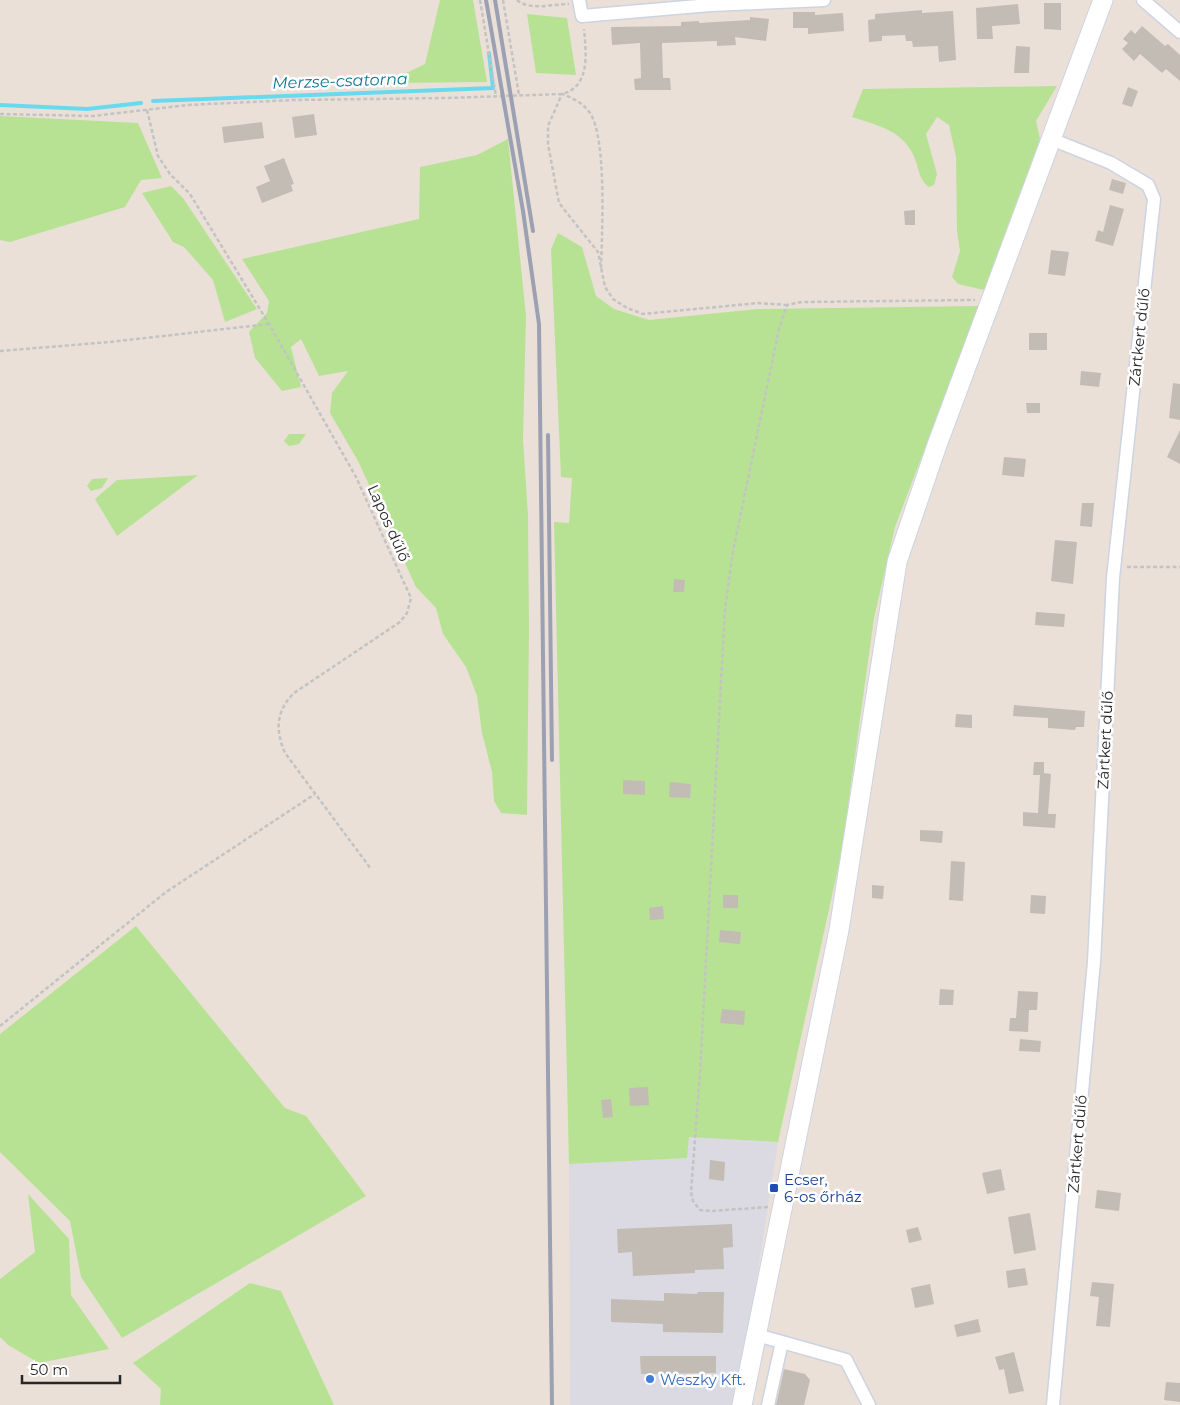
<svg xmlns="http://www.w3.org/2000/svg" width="1180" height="1405" font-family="Montserrat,sans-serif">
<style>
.industrial{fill:#dbd9e2}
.green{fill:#b7e294}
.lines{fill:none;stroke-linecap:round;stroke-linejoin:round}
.stream{stroke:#69d9ee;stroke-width:4}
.building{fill:#c2bcb4}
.minor-casing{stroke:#cdd3e1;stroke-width:15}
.secondary-casing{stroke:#cdd3e1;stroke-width:21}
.path{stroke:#c3c3c3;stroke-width:2.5;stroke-dasharray:4 2.5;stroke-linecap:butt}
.minor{stroke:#fff;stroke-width:12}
.secondary{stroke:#fff;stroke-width:19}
.rail{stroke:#9ba1b2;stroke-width:4}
.transit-dot{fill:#1a4fb4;stroke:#fff;stroke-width:2}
.shop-dot{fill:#3f7fe0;stroke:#fff;stroke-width:2}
.labels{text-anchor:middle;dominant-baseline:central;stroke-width:5;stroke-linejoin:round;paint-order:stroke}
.street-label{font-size:15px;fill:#272727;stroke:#fff}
.transit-label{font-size:15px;fill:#164399;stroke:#fff;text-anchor:start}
.shop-label{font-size:15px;fill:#366cbe;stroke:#fff;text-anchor:start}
.water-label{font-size:16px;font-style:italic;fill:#0d7695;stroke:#fff}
</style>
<rect width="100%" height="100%" fill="#eae0d8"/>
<path class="industrial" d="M 688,1137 L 778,1142 L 751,1316 L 733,1405 L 570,1405 L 569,1164 L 687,1158 Z"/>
<path class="green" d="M 440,0 L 473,0 L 487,82 L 385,83 L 425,64 Z
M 527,14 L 567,18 L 576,75 L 536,73 Z
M 1057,86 L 1036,121 L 1040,139 L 984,290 L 958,284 L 952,277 L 960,251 L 957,231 L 956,157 L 949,125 L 937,117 L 926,134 L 937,174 L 934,185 L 929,187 C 919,180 919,169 915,159 C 905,131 877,125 852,117 L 863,89 Z
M 0,116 L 138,123 L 162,178 L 141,180 L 125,207 L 10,242 L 0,240 Z
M 508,139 L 526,316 L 523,439 L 528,516 L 529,628 L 527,815 L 501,813 L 494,801 L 492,772 L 482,733 L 477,696 L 466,667 L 443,634 L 436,608 L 416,587 L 358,461 L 330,413 L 332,393 L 348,371 L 319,376 L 301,339 L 291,347 L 301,387 L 282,391 L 255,358 L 249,332 L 267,313 L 269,301 L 242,259 L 419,219 L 420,167 L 477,155 Z
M 171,186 L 183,198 L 257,309 L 225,322 L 213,280 L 184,247 L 173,242 L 142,193 Z
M 558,233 L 582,247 L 596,296 L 614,309 L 649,320 L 758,309 L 979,306 L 895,527 L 874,618 L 842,850 L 778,1142 L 689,1137 L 687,1158 L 569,1164 L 554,522 L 569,523 L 572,478 L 561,477 L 551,249 Z
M 289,434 L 306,434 L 299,444 L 289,446 L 284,441 Z
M 198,475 L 117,536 L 95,499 L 117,480 Z
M 108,478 L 102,488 L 91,491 L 87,486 L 92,479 Z
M 136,926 L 285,1108 L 306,1116 L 366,1196 L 122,1338 L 81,1277 L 70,1221 L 0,1152 L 0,1034 Z
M 28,1194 L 69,1239 L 71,1295 L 109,1349 L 39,1363 L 8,1345 L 0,1337 L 0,1279 L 35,1252 Z
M 250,1283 L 281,1291 L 334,1405 L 160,1405 L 161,1389 L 133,1363 Z"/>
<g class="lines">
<path class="stream" d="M 153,101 L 493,88 L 489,53
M 0,105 L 87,109 L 141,103"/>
</g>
<path class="building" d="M 1044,3 L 1061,3 L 1061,30 L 1044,29 Z
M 1018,4 L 1020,24 L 992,26 L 993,39 L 977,39 L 976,8 Z
M 922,10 L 922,13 L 953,11 L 956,60 L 939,62 L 938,46 L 913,47 L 912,41 L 906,41 L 905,35 L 882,36 L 882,41 L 869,42 L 868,20 L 875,19 L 875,14 Z
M 793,12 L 815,12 L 815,15 L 843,13 L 844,31 L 808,34 L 808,28 L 793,28 Z
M 750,17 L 769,19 L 766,41 L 735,37 L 736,45 L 717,46 L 717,41 L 662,43 L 663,78 L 670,78 L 671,90 L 635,90 L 634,79 L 641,78 L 640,43 L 612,45 L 611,27 L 681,26 L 681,22 L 699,21 L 699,23 L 750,20 Z
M 1142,26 L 1165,46 L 1168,44 L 1180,55 L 1180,81 L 1166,69 L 1162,73 L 1140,54 L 1134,61 L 1122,49 L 1128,43 L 1123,39 L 1131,30 L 1135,34 Z
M 1016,46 L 1030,47 L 1029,73 L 1014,73 Z
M 1128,87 L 1138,91 L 1132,107 L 1122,104 Z
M 314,114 L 317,135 L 295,138 L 292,117 Z
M 262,122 L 264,138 L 224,143 L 222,127 Z
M 284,158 L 294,184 L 291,185 L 293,191 L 262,203 L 256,187 L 270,181 L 264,166 Z
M 1112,179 L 1126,183 L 1123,194 L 1109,190 Z
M 1110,205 L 1124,209 L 1113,246 L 1095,241 L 1098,230 L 1103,232 Z
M 915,210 L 915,225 L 905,225 L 904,211 Z
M 1051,250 L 1069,252 L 1065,276 L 1048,274 Z
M 1029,333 L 1047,333 L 1047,350 L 1029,350 Z
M 1081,371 L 1101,373 L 1099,387 L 1080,385 Z
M 1173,383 L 1180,384 L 1180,420 L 1169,418 Z
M 1026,403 L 1040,403 L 1040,413 L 1027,413 Z
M 1180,430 L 1180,464 L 1167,457 Z
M 1004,457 L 1026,459 L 1024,477 L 1002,475 Z
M 1082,503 L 1094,503 L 1092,527 L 1080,526 Z
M 1055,540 L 1077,542 L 1073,584 L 1051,581 Z
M 674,579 L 685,580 L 684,592 L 673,592 Z
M 1036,612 L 1065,614 L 1064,627 L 1035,625 Z
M 1014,705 L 1085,711 L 1084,727 L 1076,727 L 1075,730 L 1048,728 L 1048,718 L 1013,716 Z
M 956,714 L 972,715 L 972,728 L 955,727 Z
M 1034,762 L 1044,762 L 1044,773 L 1051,774 L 1048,814 L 1056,814 L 1055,828 L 1023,826 L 1023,812 L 1038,813 L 1040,775 L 1033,775 Z
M 623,780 L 645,781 L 645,795 L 623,794 Z
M 670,782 L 691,784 L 690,798 L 669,797 Z
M 920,830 L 943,831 L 942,843 L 920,841 Z
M 951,861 L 965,862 L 963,901 L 949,900 Z
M 872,885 L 884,886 L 883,899 L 872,898 Z
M 723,895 L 738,895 L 738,908 L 723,908 Z
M 1031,895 L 1046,896 L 1045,914 L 1030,913 Z
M 663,906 L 664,919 L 650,920 L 649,908 Z
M 720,930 L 741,932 L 740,944 L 719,942 Z
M 940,989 L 954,990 L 953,1005 L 939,1005 Z
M 1018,991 L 1038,992 L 1037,1010 L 1029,1010 L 1028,1032 L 1009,1031 L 1010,1018 L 1016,1018 Z
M 722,1009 L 745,1011 L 744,1025 L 720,1023 Z
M 1020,1039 L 1041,1041 L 1040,1052 L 1019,1051 Z
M 648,1087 L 649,1105 L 630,1106 L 629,1088 Z
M 611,1099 L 613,1117 L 603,1118 L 601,1100 Z
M 710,1160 L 725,1162 L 724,1181 L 709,1179 Z
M 1001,1169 L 1005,1190 L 987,1194 L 982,1173 Z
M 1097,1190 L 1121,1193 L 1119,1211 L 1095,1208 Z
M 1030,1213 L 1036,1250 L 1014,1254 L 1008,1217 Z
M 732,1224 L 733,1247 L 723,1248 L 724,1269 L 695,1270 L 695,1273 L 633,1276 L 632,1252 L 618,1253 L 617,1229 Z
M 918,1227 L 922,1240 L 909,1243 L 906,1230 Z
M 1025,1268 L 1028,1285 L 1008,1288 L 1006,1271 Z
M 1092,1282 L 1114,1284 L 1110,1327 L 1096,1326 L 1099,1297 L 1090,1296 Z
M 930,1284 L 934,1304 L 915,1308 L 911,1288 Z
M 698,1292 L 724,1292 L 723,1333 L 663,1332 L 663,1324 L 611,1322 L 611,1299 L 664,1301 L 664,1293 L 697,1294 Z
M 978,1319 L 981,1332 L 957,1337 L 954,1325 Z
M 1014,1352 L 1024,1391 L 1009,1394 L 1004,1369 L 999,1370 L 995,1357 Z
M 640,1356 L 716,1356 L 716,1373 L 641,1374 Z
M 784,1369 L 805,1374 L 810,1380 L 804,1405 L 776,1405 Z
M 1166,1382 L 1180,1383 L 1180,1402 L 1164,1400 Z"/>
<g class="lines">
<g class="minor-casing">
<path id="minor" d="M 579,0 L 582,16 L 710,5 L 824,0
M 1143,0 L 1180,32
M 1051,139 L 1111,163 L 1148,185 L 1154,199 L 1113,578 L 1094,962 L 1053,1405
M 757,1335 L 846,1360 L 869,1405
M 768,1405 L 782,1342"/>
</g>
<g class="secondary-casing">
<path id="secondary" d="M 742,1405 L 839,930 L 897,562 L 937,445 L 1103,0"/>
</g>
<path class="path" d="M 480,0 L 496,96
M 503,0 L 519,95
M 517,0 C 529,11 554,4 569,4
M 147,110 L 158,156 L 170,174 L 190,194 L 269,324 L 356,477 L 411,598 L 407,613 L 400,622 L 294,693 C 276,711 275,730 285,753 L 371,869
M 0,114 L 94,116 L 187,105 L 294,100 L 448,98 L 562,94 C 591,87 586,51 584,29
M 601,268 C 602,234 607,138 590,113 C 583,103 573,98 562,94 L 548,126 L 548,144 L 559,203 L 598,252 L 605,287 L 613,299 L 627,308 L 643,314 L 758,303 L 787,305
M 0,351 L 110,342 L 269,324
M 1127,567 L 1180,567
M 0,1026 L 166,892 L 315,794
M 768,1207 L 712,1211 L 700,1210 L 693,1201 L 691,1192 L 700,1072 L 725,609 L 733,551 L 779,329 L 787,305 L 802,302 L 975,300"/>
<use href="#minor" class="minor"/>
<use href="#secondary" class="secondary"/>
<path class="rail" d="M 486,0 L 523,211 L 539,324 L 552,1405
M 495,0 L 533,231
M 548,435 L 552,760"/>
</g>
<rect class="transit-dot" x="769" y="1183" width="10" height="10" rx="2.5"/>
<circle class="shop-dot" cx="650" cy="1379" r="5"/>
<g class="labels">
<g class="street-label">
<text transform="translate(1139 337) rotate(-84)">Zártkert dűlő</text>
<text transform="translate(389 523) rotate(66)">Lapos dűlő</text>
<text transform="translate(1105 740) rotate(-87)">Zártkert dűlő</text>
<text transform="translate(1077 1144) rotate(-85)">Zártkert dűlő</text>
</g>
<g class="transit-label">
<text x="784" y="1179">Ecser,<tspan x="784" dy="17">6-os őrház</tspan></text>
</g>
<g class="shop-label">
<text x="660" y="1379">Weszky Kft.</text>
</g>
<g class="water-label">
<text transform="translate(340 81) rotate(-2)">Merzse-csatorna</text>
</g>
</g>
<path d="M22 1375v8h98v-8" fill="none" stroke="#272727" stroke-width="2.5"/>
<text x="30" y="1375" font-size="15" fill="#272727" stroke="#ffffff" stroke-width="4" paint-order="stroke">50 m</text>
</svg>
